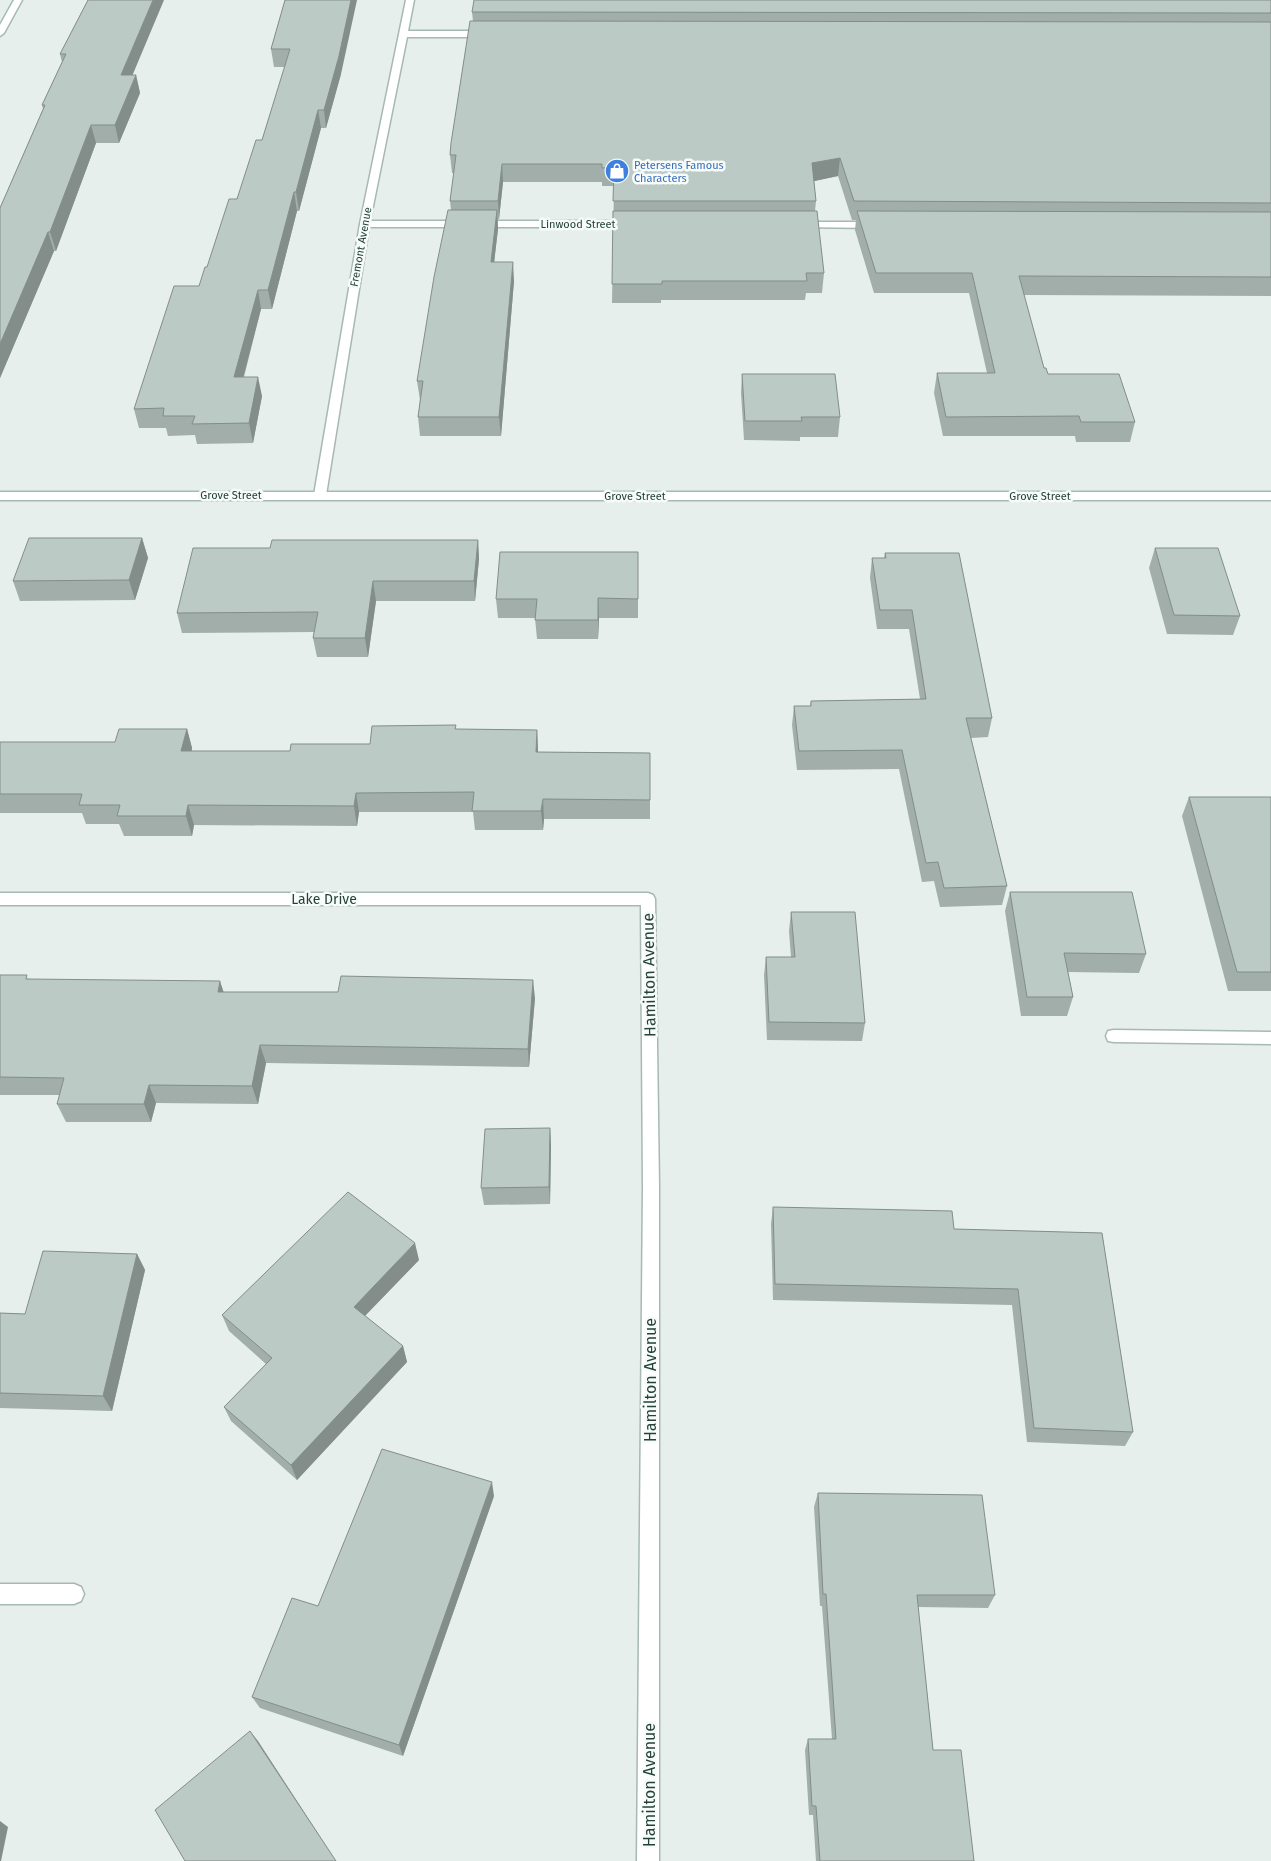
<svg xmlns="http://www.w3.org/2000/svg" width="1271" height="1861" font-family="'Fira Sans',sans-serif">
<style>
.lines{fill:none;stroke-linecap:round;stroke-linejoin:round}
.lane-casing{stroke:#a8b8b2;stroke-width:3}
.street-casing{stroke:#a8b8b2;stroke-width:3}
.secondary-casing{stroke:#a4bbb3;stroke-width:3}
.lane{fill:#fff;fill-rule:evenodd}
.street{fill:#fff;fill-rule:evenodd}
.secondary{fill:#fff;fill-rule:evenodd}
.wall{fill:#a1aea9}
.shaded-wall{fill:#838d89}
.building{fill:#bbcac4;stroke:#838d89}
.labels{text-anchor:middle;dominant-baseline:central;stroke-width:5;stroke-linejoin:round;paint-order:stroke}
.far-shop-label{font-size:11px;fill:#366cbe;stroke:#f7fbf9;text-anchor:start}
.far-street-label{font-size:11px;fill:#24423a;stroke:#f7fbf9}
.street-label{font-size:14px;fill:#24423a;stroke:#f7fbf9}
.near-street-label{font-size:16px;fill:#24423a;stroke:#f7fbf9}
</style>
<rect width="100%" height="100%" fill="#e6efeb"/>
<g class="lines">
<g class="lane-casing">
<path id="lane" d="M 1114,1030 L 1271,1032 L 1271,1044 L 1114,1042 L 1108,1041 L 1106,1036 L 1108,1031 Z"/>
</g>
<g class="street-casing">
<path id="street" d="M 406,0 L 414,0 L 408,31 L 489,31 L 493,34 L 489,37 L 407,37 L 370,221 L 633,221 L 638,224 L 633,227 L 369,227 L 326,495 L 320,499 L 314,495 L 360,224 Z
M 799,222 L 876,222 L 881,225 L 876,228 L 796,227 L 794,225 Z
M 0,893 L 648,893 L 653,895 L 655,899 L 659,1187 L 659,1861 L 637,1861 L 643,1187 L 641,905 L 0,905 Z
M 0,1584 L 74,1584 L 81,1587 L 84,1594 L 81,1601 L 74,1604 L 0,1604 Z"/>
</g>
<g class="secondary-casing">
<path id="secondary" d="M 14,0 L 22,0 L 4,33 L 0,36 L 0,25 Z
M 0,492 L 1271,492 L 1271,500 L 0,500 Z"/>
</g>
<use href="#lane" class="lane"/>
<use href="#street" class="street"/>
<use href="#secondary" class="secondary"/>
</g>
<path class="wall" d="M 88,0 L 132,75 L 136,75 L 140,93 L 119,143 L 96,143 L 56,251 L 54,251 L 0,378 L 0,208 L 43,109 L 42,105 L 62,62 L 60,54 Z
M 285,0 L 341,74 L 326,128 L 321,128 L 299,211 L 297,211 L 272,309 L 261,309 L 244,377 L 262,396 L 253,443 L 197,444 L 195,435 L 168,436 L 166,428 L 139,428 L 134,409 L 199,286 L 262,140 L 285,67 L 274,67 L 271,49 Z
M 1271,0 L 1271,296 L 1024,295 L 1044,368 L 1048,374 L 1135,422 L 1130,442 L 1076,442 L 1075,436 L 943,436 L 934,393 L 937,373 L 987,373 L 969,293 L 874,293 L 855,230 L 856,220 L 852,220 L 838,176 L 814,181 L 816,201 L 815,211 L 824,273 L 822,293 L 806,293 L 805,300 L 661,300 L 661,303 L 612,303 L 614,186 L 602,186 L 602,182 L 503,182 L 499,219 L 498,219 L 498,229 L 494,262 L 514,281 L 501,436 L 420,436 L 418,417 L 420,400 L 417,381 L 451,210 L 450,201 L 454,173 L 452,173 L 450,155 L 473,21 L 472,12 Z
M 742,374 L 840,417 L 838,437 L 800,437 L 800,441 L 744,440 L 741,393 Z
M 142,538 L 148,558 L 135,600 L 20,601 L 13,581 Z
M 478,540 L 479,559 L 475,601 L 376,601 L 368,657 L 317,657 L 313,638 L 314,632 L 182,633 L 177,613 L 270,548 Z
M 1155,548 L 1240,616 L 1233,635 L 1167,634 L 1149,568 Z
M 638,552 L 638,618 L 599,618 L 598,639 L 537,639 L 535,618 L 498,618 L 496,599 Z
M 885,553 L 992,718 L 988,737 L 971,738 L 1007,886 L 1002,905 L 940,907 L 934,881 L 922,882 L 899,769 L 797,770 L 792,725 L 794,706 L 810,706 L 811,701 L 920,699 L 909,629 L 877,629 L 870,578 L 872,558 L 884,558 Z
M 187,729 L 192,748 L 192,751 L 290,751 L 370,744 L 456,729 L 537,730 L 538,752 L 650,753 L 650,819 L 544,819 L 543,830 L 475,830 L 473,812 L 359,812 L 357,826 L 194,825 L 192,836 L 124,836 L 119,824 L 86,824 L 82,813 L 0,813 L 0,742 L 115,742 Z
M 1189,797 L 1271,797 L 1271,991 L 1228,991 L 1182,816 Z
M 1010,892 L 1146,954 L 1139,973 L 1068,972 L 1073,997 L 1067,1016 L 1021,1016 L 1005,911 Z
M 791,912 L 865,1023 L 862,1041 L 767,1040 L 764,975 L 766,957 L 791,957 L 789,931 Z
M 0,975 L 29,979 L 223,992 L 535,998 L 529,1067 L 266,1063 L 258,1104 L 156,1103 L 151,1122 L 66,1122 L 57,1104 L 60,1095 L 0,1095 Z
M 550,1128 L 551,1146 L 550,1204 L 484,1205 L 481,1188 Z
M 773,1207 L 954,1229 L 1102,1233 L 1133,1432 L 1125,1446 L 1027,1442 L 1012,1305 L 773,1300 L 771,1224 Z
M 137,1254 L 145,1270 L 112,1411 L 0,1408 L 0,1313 L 25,1314 Z
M 419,1260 L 365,1316 L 403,1346 L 407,1362 L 297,1480 L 231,1421 L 224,1407 L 266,1364 L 229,1331 L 222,1315 Z
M 818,1493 L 995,1595 L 988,1608 L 918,1607 L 933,1750 L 974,1861 L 816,1861 L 813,1815 L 809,1815 L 805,1750 L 808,1739 L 832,1739 L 822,1606 L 820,1606 L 814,1507 Z
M 494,1496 L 403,1756 L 260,1708 L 252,1697 L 318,1606 Z"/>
<path class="shaded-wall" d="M 153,0 L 164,0 L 125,93 L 121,75 Z
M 351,0 L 357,0 L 341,74 L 326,128 L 324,110 Z
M 136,75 L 140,93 L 119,143 L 115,125 Z
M 318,110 L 321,128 L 299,211 L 296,192 Z
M 91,125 L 96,143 L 56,251 L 50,232 Z
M 840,158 L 838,176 L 810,182 L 812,163 Z
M 502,164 L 503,182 L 499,219 L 498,201 Z
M 294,192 L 297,211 L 272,309 L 268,290 Z
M 497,210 L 498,229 L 492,281 L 491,262 Z
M 48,232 L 54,251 L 0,378 L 0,344 Z
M 513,262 L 514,281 L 501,436 L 499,417 Z
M 258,290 L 261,309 L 238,397 L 234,377 Z
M 258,377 L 262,396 L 253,443 L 249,423 Z
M 142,538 L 148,558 L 135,600 L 129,580 Z
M 478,540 L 479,559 L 475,601 L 474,581 Z
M 373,581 L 376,601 L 368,657 L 365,638 Z
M 598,598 L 599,618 L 598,639 Z
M 187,729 L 192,748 L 187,771 L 181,751 Z
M 537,730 L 538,749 L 537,772 L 536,752 Z
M 356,793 L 359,812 L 357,826 L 354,806 Z
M 543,799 L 544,819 L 543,830 L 541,811 Z
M 188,805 L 194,825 L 192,836 L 186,816 Z
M 533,980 L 535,998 L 529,1067 L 528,1049 Z
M 220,981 L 226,999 L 218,992 Z
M 260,1045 L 266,1063 L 258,1104 L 252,1086 Z
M 149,1085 L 156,1103 L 151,1122 L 144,1104 Z
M 550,1128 L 551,1146 L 550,1204 L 549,1187 Z
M 415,1243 L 419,1260 L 358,1323 L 354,1307 Z
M 137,1254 L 145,1270 L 112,1411 L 103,1396 Z
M 403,1346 L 407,1362 L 297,1480 L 291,1465 Z
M 492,1482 L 494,1496 L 403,1756 L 399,1745 Z
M 250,1731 L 258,1741 L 336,1861 Z
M 0,1821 L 8,1827 L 1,1861 L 0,1861 Z"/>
<path class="building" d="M 88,0 L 153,0 L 121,75 L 136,75 L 115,125 L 91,125 L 50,232 L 48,232 L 0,344 L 0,208 L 45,105 L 42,105 L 66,54 L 60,54 Z
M 285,0 L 351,0 L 339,56 L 324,110 L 318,110 L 296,192 L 294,192 L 268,290 L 258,290 L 234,377 L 258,377 L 249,423 L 192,424 L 195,416 L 163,416 L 164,408 L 134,409 L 174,286 L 199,286 L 205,267 L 207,267 L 229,199 L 237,199 L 256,140 L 262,140 L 290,49 L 271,49 Z
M 474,0 L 1271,0 L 1271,13 L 472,12 Z
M 470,21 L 1271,22 L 1271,203 L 854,201 L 840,158 L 812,163 L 816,201 L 613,201 L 614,167 L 602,168 L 602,164 L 502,164 L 498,201 L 450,201 L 456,155 L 450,155 L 451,143 Z
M 448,210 L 497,210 L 491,262 L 513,262 L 499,417 L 418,417 L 423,381 L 417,381 L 434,277 Z
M 613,211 L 817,211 L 824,273 L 806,273 L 807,281 L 662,281 L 662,284 L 612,284 Z
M 857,211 L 1271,212 L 1271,277 L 1019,276 L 1044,368 L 1046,368 L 1048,374 L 1119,374 L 1135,422 L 1081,422 L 1079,416 L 946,417 L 937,373 L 995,373 L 972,273 L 876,273 Z
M 742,374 L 835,374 L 840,417 L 801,417 L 802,421 L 745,421 Z
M 29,538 L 142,538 L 129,580 L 13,581 Z
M 272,540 L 478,540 L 474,581 L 373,581 L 365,638 L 313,638 L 318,612 L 177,613 L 193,548 L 270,548 Z
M 1155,548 L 1218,548 L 1240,616 L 1174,615 Z
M 500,552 L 638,552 L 638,599 L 598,598 L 598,620 L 535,620 L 537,599 L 496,599 Z
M 885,553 L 959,553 L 992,718 L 966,718 L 1007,886 L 944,888 L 938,862 L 926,863 L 902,750 L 799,751 L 794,706 L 811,706 L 811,701 L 926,699 L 912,610 L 880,610 L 872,558 L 886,558 Z
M 456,725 L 455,729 L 537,730 L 536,752 L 650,753 L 650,800 L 543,799 L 541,811 L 472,811 L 474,792 L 356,793 L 354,806 L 188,805 L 186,816 L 117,816 L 120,805 L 79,805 L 82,794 L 0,794 L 0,742 L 115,742 L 119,729 L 187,729 L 181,751 L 290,751 L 291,744 L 370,744 L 372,726 Z
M 1189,797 L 1271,797 L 1271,972 L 1237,972 Z
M 1010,892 L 1132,892 L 1146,954 L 1064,953 L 1073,997 L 1027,997 Z
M 791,912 L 855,912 L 865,1023 L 769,1022 L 766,957 L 795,957 Z
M 0,975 L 27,975 L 26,979 L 220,981 L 218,992 L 338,992 L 341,976 L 533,980 L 528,1049 L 260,1045 L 252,1086 L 149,1085 L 144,1104 L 57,1104 L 64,1078 L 0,1077 Z
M 550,1128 L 549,1187 L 481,1188 L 485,1129 Z
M 348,1192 L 415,1243 L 354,1307 L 403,1346 L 291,1465 L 224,1407 L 272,1358 L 222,1315 Z
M 773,1207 L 952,1211 L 954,1229 L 1102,1233 L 1133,1432 L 1034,1428 L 1018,1289 L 775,1284 Z
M 43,1251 L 137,1254 L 103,1396 L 0,1393 L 0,1313 L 25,1314 Z
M 382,1449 L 492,1482 L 399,1745 L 252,1697 L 292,1598 L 318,1606 Z
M 818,1493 L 982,1495 L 995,1595 L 917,1595 L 933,1750 L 961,1750 L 974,1861 L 820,1861 L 816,1806 L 812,1806 L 808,1739 L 836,1739 L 826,1594 L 823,1594 Z
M 250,1731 L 336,1861 L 185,1861 L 155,1810 Z"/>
<defs>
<g id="shop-disc" transform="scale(1.25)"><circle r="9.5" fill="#3f7fe0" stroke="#f7fbf9"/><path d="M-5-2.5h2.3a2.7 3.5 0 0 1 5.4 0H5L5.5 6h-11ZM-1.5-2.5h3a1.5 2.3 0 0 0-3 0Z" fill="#fff"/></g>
</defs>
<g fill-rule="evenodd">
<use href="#shop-disc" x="617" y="171"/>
</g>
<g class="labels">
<g class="far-shop-label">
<text x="634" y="165">Petersens Famous<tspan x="634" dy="13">Characters</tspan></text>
</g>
<g class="far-street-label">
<text x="578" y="224">Linwood Street</text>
<text transform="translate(361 247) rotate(-80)">Fremont Avenue</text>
<text x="231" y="495">Grove Street</text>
<text x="635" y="496">Grove Street</text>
<text x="1040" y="496">Grove Street</text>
</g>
<g class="street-label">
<text x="324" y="899">Lake Drive</text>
</g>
<g class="near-street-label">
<text transform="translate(649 975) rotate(-91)">Hamilton Avenue</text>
<text transform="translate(650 1380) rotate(-90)">Hamilton Avenue</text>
<text transform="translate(649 1785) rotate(-90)">Hamilton Avenue</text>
</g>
</g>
</svg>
